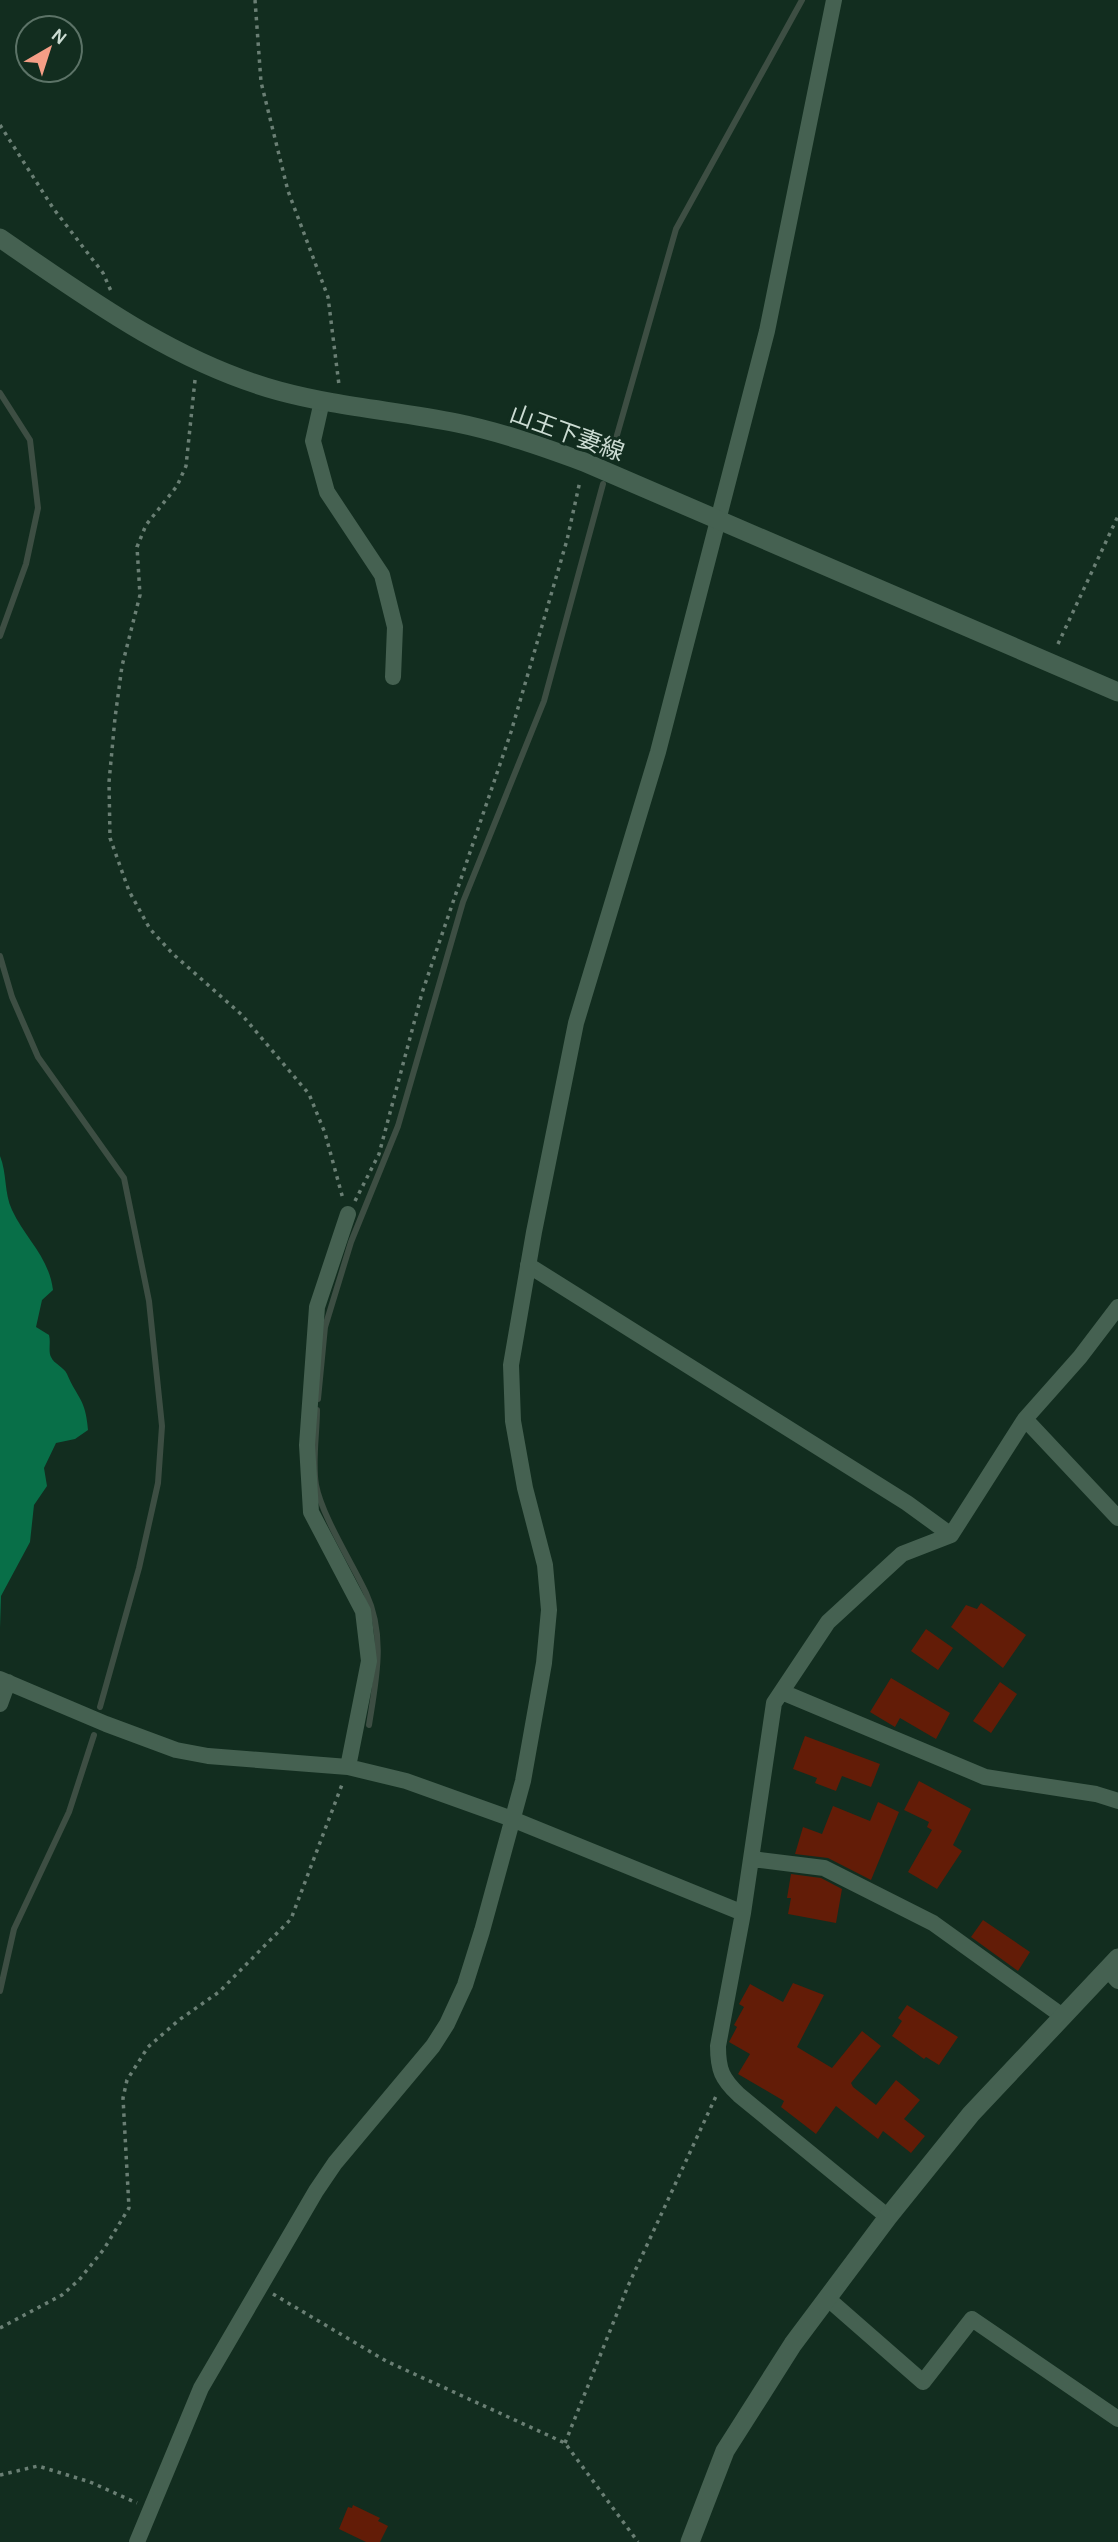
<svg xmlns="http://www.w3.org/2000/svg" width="1118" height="2542" font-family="Karla,'Noto Sans JP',sans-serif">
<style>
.forest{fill:#086f48}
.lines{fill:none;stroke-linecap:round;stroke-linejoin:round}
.stream{stroke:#3d4e43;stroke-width:6}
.building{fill:#631c07}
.path{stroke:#6a7f74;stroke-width:3.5;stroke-dasharray:3.5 5;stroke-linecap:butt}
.minor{stroke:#456151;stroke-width:16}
.tertiary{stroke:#456151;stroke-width:19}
.secondary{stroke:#456151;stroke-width:19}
.labels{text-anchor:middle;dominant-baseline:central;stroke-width:6;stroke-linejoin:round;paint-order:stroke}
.street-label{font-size:24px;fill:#cbdbd2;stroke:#122d1f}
</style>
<rect width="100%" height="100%" fill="#122d1f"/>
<path class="forest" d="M 0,1156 C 7,1173 4,1193 12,1210 C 25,1238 49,1257 53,1290 L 42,1300 L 36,1327 L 49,1335 C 51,1342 48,1351 51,1357 C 54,1364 64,1367 67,1374 C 78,1400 85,1397 88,1430 L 75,1439 L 56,1443 L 44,1468 L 47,1486 L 34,1505 L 30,1542 L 1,1596 L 0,1628 Z"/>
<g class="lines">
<path class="stream" d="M 0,393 L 30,440 L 38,508 L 26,564 L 0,636
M 611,456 L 676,229 L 802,0
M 0,956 L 12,997 L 38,1057 L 124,1178 L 149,1301 L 162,1426 L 158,1483 L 139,1568 L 100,1707
M 318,1399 L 325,1327 L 351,1242 L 398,1126 L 463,902 L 544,701 L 603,484
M 317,1410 C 317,1433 312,1462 316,1485 C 322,1516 352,1563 366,1593 C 386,1636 376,1680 369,1725
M 0,1991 L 14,1929 L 69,1812 L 94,1735"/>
</g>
<path class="building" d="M 981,1603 L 1026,1635 L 1003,1668 L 951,1627 L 966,1605 L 977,1609 Z
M 926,1629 L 953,1648 L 938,1670 L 911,1651 Z
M 891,1678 L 950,1713 L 936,1739 L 900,1718 L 895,1727 L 870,1712 Z
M 1000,1682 L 1017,1694 L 991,1733 L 973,1721 Z
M 805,1736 L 880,1764 L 871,1787 L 842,1776 L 836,1791 L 815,1783 L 817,1778 L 793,1769 Z
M 919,1781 L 971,1809 L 953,1845 L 962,1851 L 937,1889 L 908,1872 L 932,1830 L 927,1827 L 929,1822 L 904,1810 Z
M 878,1802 L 899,1812 L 871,1880 L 828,1858 L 795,1854 L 803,1827 L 822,1834 L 833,1806 L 870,1821 Z
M 791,1874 L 821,1878 L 842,1889 L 836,1923 L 788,1914 L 791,1898 L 787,1898 Z
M 983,1920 L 1030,1952 L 1018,1971 L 971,1937 Z
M 793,1983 L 824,1995 L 797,2047 L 832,2068 L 862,2031 L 881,2046 L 851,2083 L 853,2087 L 876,2105 L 896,2080 L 920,2100 L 904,2119 L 925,2136 L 911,2153 L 883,2131 L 878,2139 L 836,2106 L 816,2134 L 781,2107 L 784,2101 L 738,2074 L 750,2054 L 729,2042 L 737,2027 L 734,2025 L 744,2007 L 739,2004 L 750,1984 L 783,2002 Z
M 907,2005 L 958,2037 L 939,2065 L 926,2057 L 924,2059 L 892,2036 L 902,2021 L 898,2018 Z
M 353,2505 L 380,2518 L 378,2521 L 388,2526 L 380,2542 L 366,2542 L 339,2529 L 348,2507 L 352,2508 Z"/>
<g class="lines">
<path class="path" d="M 255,0 L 261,82 L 288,191 L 328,297 L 339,385
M 0,125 L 53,208 L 103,273 L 111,291
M 195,380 L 186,466 L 177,486 L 146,525 L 137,547 L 140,595 L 122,666 L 115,718 L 109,782 L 110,838 L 129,891 L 150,929 L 173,954 L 242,1015 L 309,1094 L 325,1133 L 343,1199
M 1058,644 L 1118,516
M 355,1201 L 379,1154 L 422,993 L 511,732 L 567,540 L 580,481
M 273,2294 L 386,2361 L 565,2443 L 638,2542
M 0,2328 L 62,2295 L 79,2280 L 104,2249 L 129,2208 L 123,2098 L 127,2080 L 148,2047 L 179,2020 L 219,1992 L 291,1919 L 343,1782
M 565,2443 L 628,2286 L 717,2094
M 0,2475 L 38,2466 L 90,2482 L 137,2503"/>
<path class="minor" d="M 322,401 L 313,441 L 327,492 L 382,575 L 395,627 L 393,677
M 528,1265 L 907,1503 L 951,1535
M 1025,1419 L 1118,1518
M 0,1679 L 106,1724 L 176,1750 L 208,1756 L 348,1767 L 406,1781 L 512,1819 L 743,1913
M 782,1692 L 985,1777 L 1096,1794 L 1118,1801
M 0,1704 L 8,1682
M 348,1767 L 369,1661 L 363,1611 L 311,1512 L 307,1445 L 317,1307 L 348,1214
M 752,1859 L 824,1868 L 933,1923 L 1061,2015
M 1107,1969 L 1118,1981
M 888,2217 L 739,2095 C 722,2079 718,2070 718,2046 L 743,1913 L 774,1703 L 828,1622 L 902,1554 L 951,1535 L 1025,1419 L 1080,1357 L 1118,1307
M 827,2298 L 923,2382 L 972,2319 L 1118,2419
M 137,2542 L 201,2388 L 316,2191 L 335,2163 L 433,2046 L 447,2024 L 465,1985 L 482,1931 L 523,1781 L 544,1663 L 549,1610 L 545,1565 L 525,1488 L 513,1421 L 511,1365 L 534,1232 L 576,1023 L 658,752 L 767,331 L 834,0"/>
<path class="tertiary" d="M 690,2542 L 725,2451 L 793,2344 L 888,2217 L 971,2114 L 1118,1958"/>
<path class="secondary" d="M 0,238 C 87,298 176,363 279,391 C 338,407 398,411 457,423 C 501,432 543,447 584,462 L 1118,692"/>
</g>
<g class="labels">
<g class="street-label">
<text transform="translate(567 433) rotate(20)">山王下妻線</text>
</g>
</g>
<g transform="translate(49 49) rotate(39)"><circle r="33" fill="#122d1f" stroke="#5c7367" stroke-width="2"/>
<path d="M0-5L12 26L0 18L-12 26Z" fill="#f49e86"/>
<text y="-10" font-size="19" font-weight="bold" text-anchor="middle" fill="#cbdbd2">N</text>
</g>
</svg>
